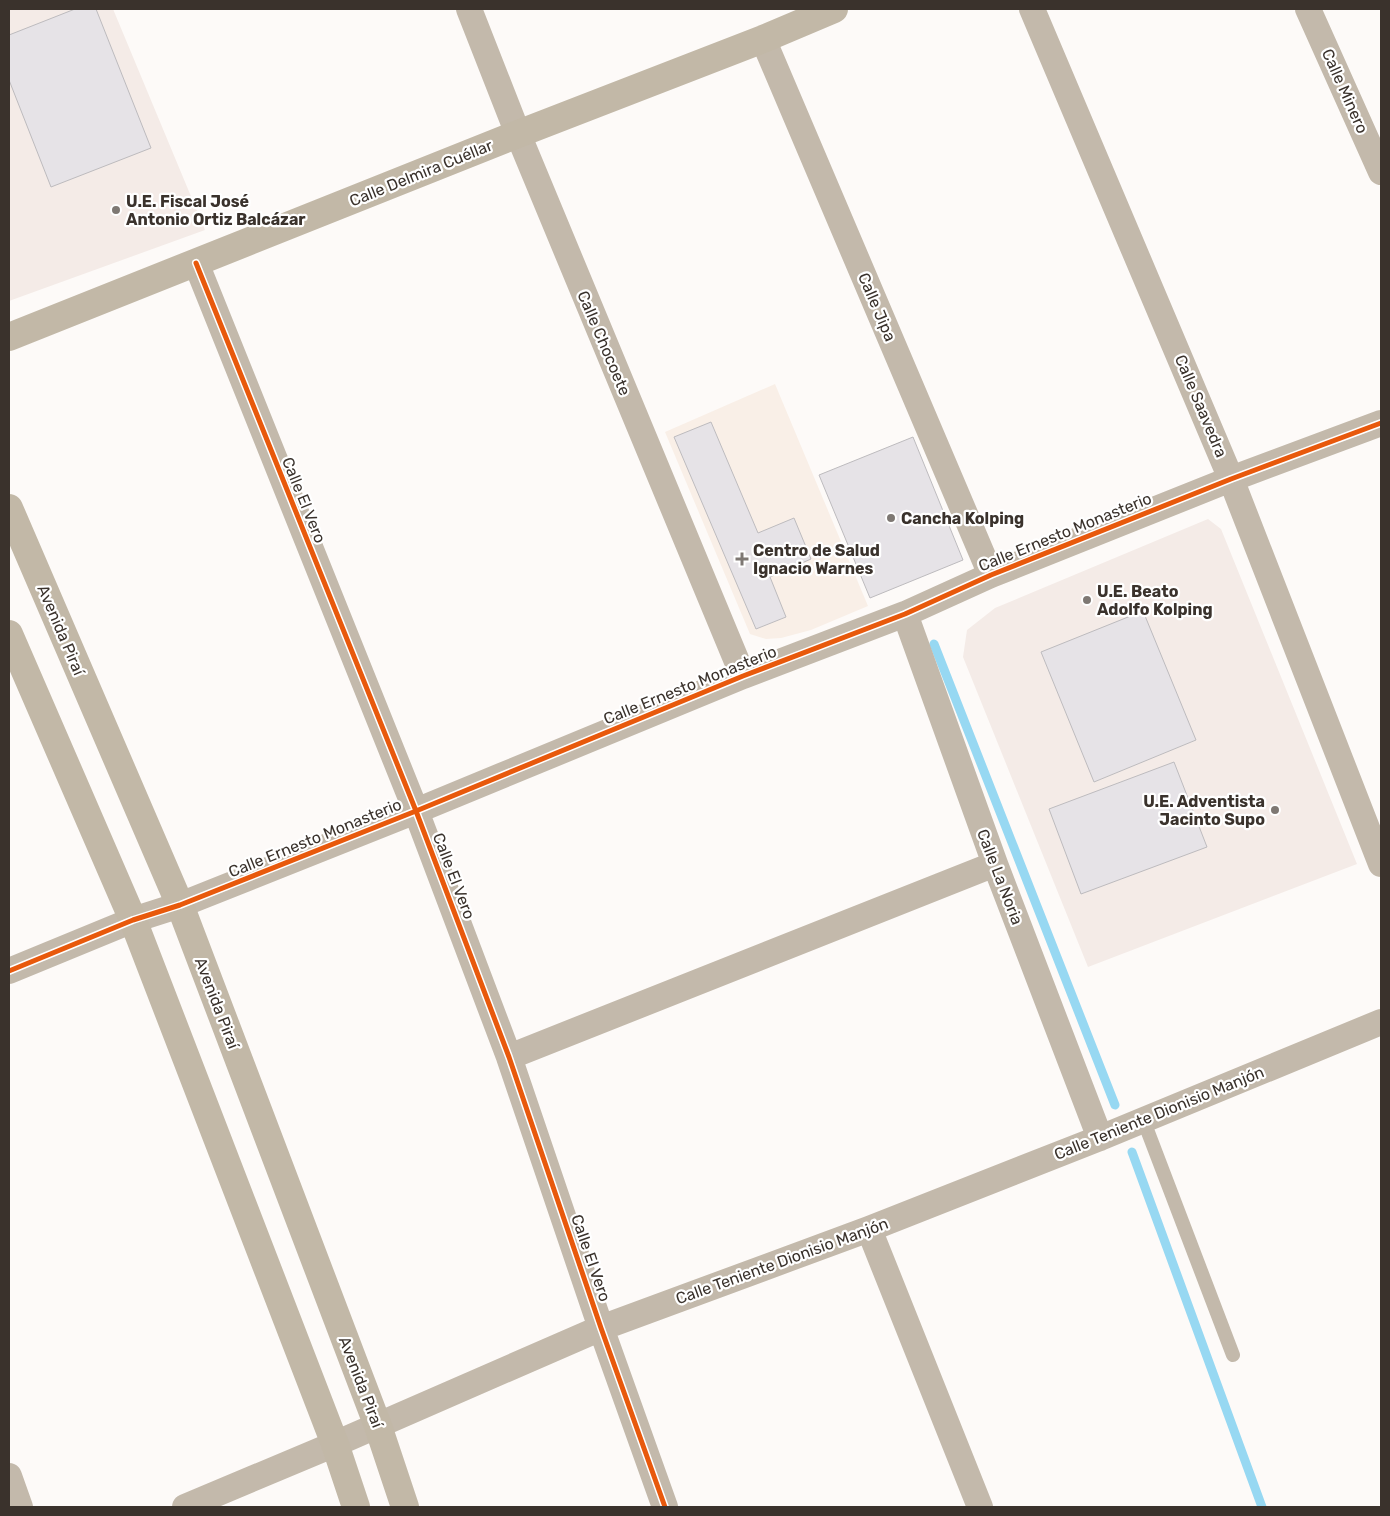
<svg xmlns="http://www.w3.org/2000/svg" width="1390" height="1516" font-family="Rubik,sans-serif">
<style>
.built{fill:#f9efe7}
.education{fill:#f4ebe7}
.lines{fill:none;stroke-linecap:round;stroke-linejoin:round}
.stream{stroke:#97d8f2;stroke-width:9}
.building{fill:#e6e3e7;stroke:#bdbbbe}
.service{stroke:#c3b9ab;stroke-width:14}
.minor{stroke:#c3b9ab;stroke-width:26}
.secondary{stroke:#c2b8a7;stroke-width:28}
.cycleway-casing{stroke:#fff;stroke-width:8}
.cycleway{stroke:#e8590c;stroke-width:5}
.poi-dot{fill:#7e7873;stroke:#fff;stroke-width:2}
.labels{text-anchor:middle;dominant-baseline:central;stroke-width:4.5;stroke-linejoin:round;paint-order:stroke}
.street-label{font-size:16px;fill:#3a322c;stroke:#fff}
.poi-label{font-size:16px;font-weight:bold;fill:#3a322c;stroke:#fff;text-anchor:start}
</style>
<rect width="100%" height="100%" fill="#fdfaf8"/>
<path class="built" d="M 775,384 L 868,606 L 811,630 L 781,638 L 766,639 L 750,634 L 665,432 Z"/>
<path class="education" d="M 9,9 L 113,9 L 205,230 L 9,301 Z
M 1208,519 L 1221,529 L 1357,864 L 1088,967 L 963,657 L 967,630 L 995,608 Z"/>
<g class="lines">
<path class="stream" d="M 934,644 L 1115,1105
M 1132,1152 L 1262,1507"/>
</g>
<path class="building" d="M 75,9 L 96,9 L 151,148 L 51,187 L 9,80 L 9,35 Z
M 711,422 L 758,533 L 794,518 L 811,559 L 770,577 L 786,617 L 756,629 L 674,437 Z
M 913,437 L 963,560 L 870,598 L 819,475 Z
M 1143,611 L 1196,740 L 1094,782 L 1041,652 Z
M 1174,762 L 1207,847 L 1081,894 L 1049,809 Z"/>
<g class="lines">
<path class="service" d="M 1143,1119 L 1233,1355"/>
<path class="minor" d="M 469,9 L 518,134 L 743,676
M 1032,9 L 1231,479 L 1381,864
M 1308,9 L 1381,172
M 763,39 L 991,575
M 196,263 L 416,811 L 509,1057 L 601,1328 L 665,1507
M 905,614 L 995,864 L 1100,1138
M 9,971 L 133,920 L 180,905 L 416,811 L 743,676 L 905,614 L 991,575 L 1231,479 L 1381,423
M 509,1057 L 995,864
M 869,1229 L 980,1507
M 9,1476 L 20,1507
M 185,1507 L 335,1444 L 601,1328 L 869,1229 L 1100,1138 L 1381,1022"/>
<path class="secondary" d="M 9,337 L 518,134 L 763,39 L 834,9
M 9,508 L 180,905 L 378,1426 L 405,1507
M 9,634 L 133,920 L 335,1444 L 356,1507"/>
<g class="cycleway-casing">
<path id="cycleway" d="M 196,263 L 416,811 L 509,1057 L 601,1328 L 665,1507
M 9,971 L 133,920 L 180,905 L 416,811 L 743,676 L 905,614 L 991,575 L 1231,479 L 1381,423"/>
</g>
<use href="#cycleway" class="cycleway"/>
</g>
<g class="poi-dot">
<circle cx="116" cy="210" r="5"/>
<circle cx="891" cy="518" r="5"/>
<path d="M739.5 551.5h5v5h5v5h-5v5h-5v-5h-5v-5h5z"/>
<circle cx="1087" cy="600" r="5"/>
<circle cx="1275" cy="810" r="5"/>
</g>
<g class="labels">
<g class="street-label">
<text transform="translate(1345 91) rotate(66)">Calle Minero</text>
<text transform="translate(421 173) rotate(-22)">Calle Delmira Cuéllar</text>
<text transform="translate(877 307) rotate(67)">Calle Jipa</text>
<text transform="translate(604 343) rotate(67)">Calle Chocoete</text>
<text transform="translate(1201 406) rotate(67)">Calle Saavedra</text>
<text transform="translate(304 500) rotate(68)">Calle El Vero</text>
<text transform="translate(1065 532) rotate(-22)">Calle Ernesto Monasterio</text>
<text transform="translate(61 630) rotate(67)">Avenida Piraí</text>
<text transform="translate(690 685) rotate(-22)">Calle Ernesto Monasterio</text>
<text transform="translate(315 838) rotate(-22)">Calle Ernesto Monasterio</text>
<text transform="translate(454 876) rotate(69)">Calle El Vero</text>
<text transform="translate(1000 877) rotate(69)">Calle La Noria</text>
<text transform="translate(217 1003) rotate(69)">Avenida Piraí</text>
<text transform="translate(1159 1113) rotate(-22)">Calle Teniente Dionisio Manjón</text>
<text transform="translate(591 1258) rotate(71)">Calle El Vero</text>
<text transform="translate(782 1261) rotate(-20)">Calle Teniente Dionisio Manjón</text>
<text transform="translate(361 1382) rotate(69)">Avenida Piraí</text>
</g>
<g class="poi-label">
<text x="126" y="201">U.E. Fiscal José<tspan x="126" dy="18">Antonio Ortiz Balcázar</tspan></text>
<text x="901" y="518">Cancha Kolping</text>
<text x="753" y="550">Centro de Salud<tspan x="753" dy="18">Ignacio Warnes</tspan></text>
<text x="1097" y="591">U.E. Beato<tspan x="1097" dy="18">Adolfo Kolping</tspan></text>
<text x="1265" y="801" text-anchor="end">U.E. Adventista<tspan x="1265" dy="18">Jacinto Supo</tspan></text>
</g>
</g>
<rect width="1390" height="1516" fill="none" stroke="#3a322c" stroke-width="20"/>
</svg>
